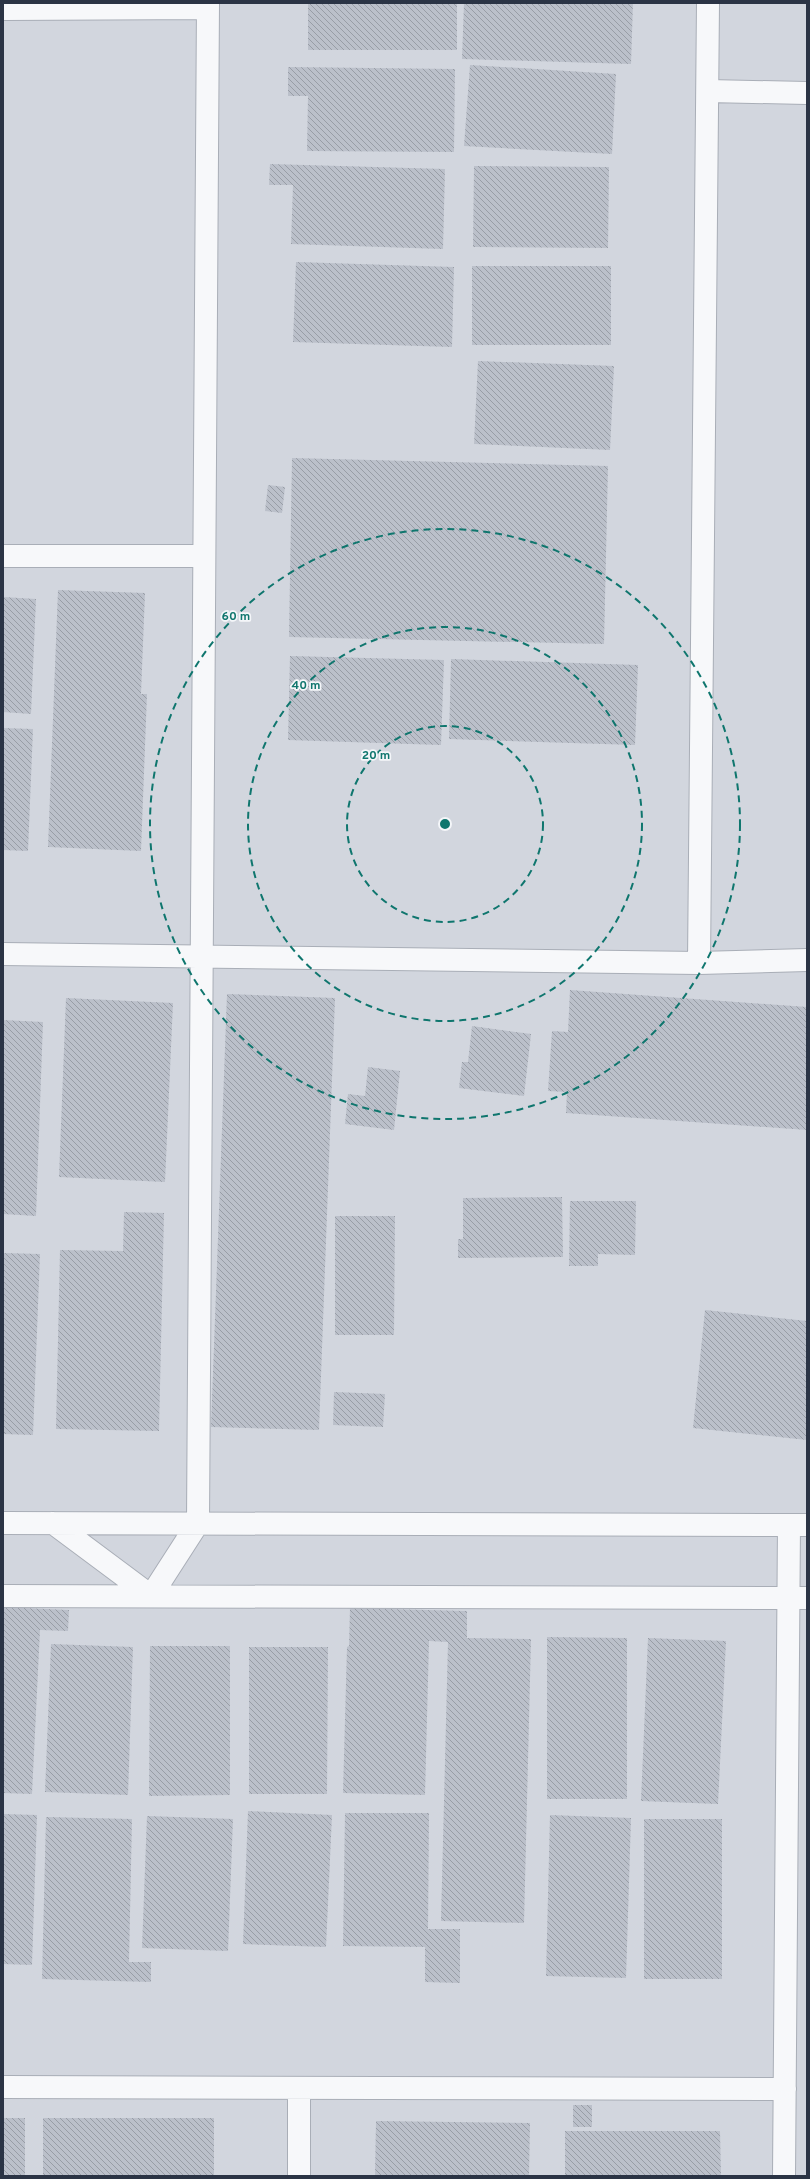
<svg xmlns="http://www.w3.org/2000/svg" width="810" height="2179" font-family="Overpass,sans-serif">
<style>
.built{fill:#d2d6de}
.building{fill:url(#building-back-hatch)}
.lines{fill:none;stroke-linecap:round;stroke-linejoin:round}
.minor-casing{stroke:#a9aeb7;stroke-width:24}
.minor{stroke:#f7f8fa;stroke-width:22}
.ring{fill:none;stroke:#0f766e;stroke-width:2;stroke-dasharray:7 5}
.centre{fill:#0f766e;stroke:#f4f6f9;stroke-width:2}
.ring-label{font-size:12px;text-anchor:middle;font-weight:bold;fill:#0f766e;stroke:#f4f6f9;stroke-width:3.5;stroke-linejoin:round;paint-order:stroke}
</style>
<defs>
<pattern id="building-back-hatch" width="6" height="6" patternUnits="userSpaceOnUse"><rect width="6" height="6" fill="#bbc0ca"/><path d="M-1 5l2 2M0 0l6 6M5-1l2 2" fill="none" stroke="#989da6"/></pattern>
</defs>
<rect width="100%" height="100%" fill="#e4e7ec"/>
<path class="built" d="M 3,3 L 807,3 L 807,2176 L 3,2176 Z"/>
<path class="building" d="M 308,3 L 457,3 L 457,50 L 308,50 Z
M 464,3 L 633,3 L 631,64 L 462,59 Z
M 470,65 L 616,74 L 612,154 L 464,146 Z
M 288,67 L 455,69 L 454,152 L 307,151 L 308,96 L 288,96 Z
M 270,164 L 445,169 L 443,249 L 291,244 L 293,185 L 269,185 Z
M 474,166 L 609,167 L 608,248 L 473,247 Z
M 296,262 L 454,267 L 452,347 L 293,342 Z
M 472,266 L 611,266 L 611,345 L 472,345 Z
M 478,361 L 614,366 L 610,450 L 474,444 Z
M 292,458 L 608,466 L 604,644 L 289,637 Z
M 268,485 L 285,487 L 282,513 L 265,511 Z
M 58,590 L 145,593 L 141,694 L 147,694 L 141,851 L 48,847 Z
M 3,597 L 36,599 L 31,714 L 3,712 Z
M 290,656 L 444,660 L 441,745 L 288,740 Z
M 451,659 L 638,665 L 635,745 L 449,739 Z
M 3,728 L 33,729 L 28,851 L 3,850 Z
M 570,990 L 807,1007 L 807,1130 L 566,1113 L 567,1092 L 548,1091 L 552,1031 L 568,1032 Z
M 227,994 L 335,998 L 319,1430 L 211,1427 Z
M 66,998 L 173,1003 L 165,1182 L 59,1177 Z
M 3,1020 L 43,1022 L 36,1216 L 3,1214 Z
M 472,1026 L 531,1034 L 524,1096 L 459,1088 L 462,1062 L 468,1062 Z
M 368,1067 L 400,1071 L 394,1130 L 345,1124 L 348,1094 L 365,1096 Z
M 562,1197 L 563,1257 L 458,1258 L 458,1239 L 463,1239 L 463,1198 Z
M 570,1201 L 636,1201 L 635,1255 L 598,1254 L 598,1266 L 569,1266 Z
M 124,1212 L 164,1213 L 159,1431 L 56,1429 L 60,1250 L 123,1251 Z
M 335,1216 L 395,1216 L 394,1335 L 335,1335 Z
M 3,1253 L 40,1254 L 33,1435 L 3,1434 Z
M 705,1310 L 807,1321 L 807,1440 L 693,1428 Z
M 334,1392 L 385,1394 L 383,1427 L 333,1425 Z
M 3,1607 L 69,1610 L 68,1631 L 40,1630 L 32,1794 L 3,1793 Z
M 350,1608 L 467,1611 L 467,1638 L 531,1639 L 524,1923 L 441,1921 L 448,1642 L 429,1641 L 425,1795 L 343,1793 L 347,1647 L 349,1646 Z
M 547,1637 L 627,1638 L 627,1799 L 547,1799 Z
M 648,1638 L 726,1641 L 718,1804 L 641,1801 Z
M 51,1644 L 133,1647 L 128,1795 L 45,1792 Z
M 150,1646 L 230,1646 L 230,1795 L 149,1796 Z
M 249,1647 L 328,1647 L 327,1794 L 249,1794 Z
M 248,1811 L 332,1815 L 326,1947 L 243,1944 Z
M 345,1813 L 429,1813 L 428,1929 L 460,1929 L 460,1983 L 425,1982 L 425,1947 L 343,1946 Z
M 3,1814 L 37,1815 L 32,1965 L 3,1964 Z
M 550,1815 L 631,1818 L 626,1978 L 546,1976 Z
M 147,1816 L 233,1819 L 228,1951 L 142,1948 Z
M 46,1817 L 132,1819 L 129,1962 L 151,1962 L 151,1982 L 42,1979 Z
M 644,1819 L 722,1819 L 722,1979 L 644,1979 Z
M 573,2105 L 592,2105 L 592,2127 L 573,2127 Z
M 3,2118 L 25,2118 L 25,2176 L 3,2176 Z
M 43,2118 L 214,2118 L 214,2176 L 43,2176 Z
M 376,2121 L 530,2123 L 529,2176 L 375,2176 Z
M 565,2131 L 720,2131 L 721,2176 L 565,2176 Z"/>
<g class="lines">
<g class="minor-casing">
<path id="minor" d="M 3,9 L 208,8
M 708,91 L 807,93
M 3,556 L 204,556
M 3,954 L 699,963 L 807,960
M 699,963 L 708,3
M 3,1523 L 807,1525
M 53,1523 L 151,1596 L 198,1523 L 208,3
M 3,1596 L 807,1598
M 3,2087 L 785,2089
M 299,2176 L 299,2088
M 784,2176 L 789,1525"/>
</g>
<use href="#minor" class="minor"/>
</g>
<g class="ring">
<circle cx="445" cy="824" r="98"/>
<circle cx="445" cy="824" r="197"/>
<circle cx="445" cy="824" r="295"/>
</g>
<circle cx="445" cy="824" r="6" class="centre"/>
<g class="ring-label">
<text x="236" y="620">60 m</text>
<text x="306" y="689">40 m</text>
<text x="376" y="759">20 m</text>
</g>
<rect width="810" height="2179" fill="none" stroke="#2b3445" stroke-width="8"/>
</svg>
